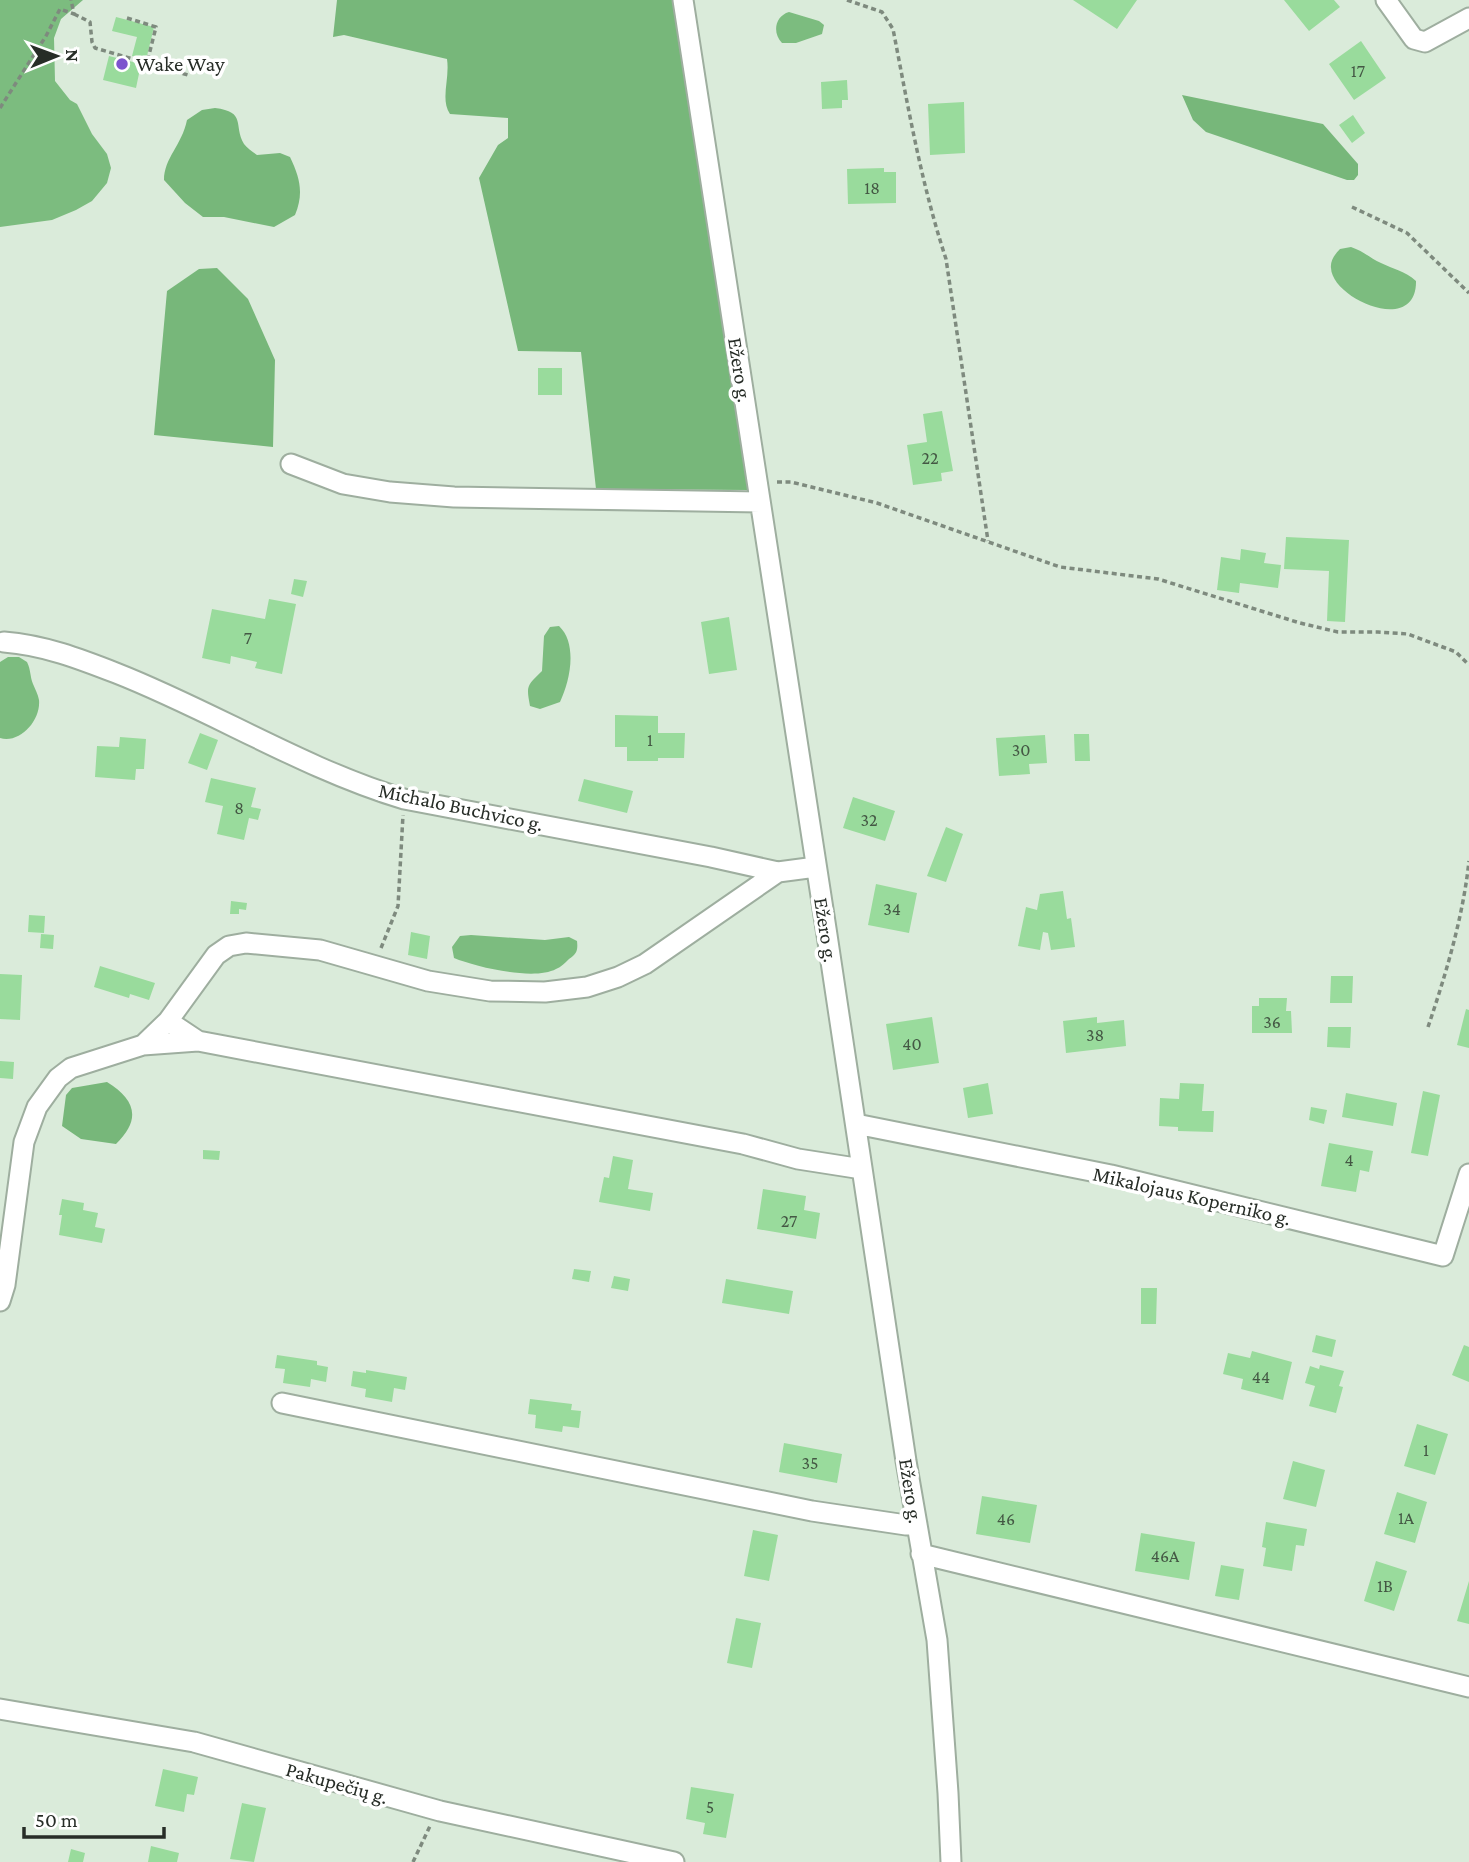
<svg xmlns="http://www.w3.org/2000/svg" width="1469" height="1862" font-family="'Crimson Pro',serif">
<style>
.forest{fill:#77b77a}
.water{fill:#7cbc7f}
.building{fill:#99db9c}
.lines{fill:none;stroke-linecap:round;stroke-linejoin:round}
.minor-casing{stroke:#9eae9f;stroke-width:23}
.path{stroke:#7e8a7e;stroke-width:3.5;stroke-dasharray:5 3.5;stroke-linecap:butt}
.minor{stroke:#fff;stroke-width:19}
.poi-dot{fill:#7d54ce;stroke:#fff;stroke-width:2.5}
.labels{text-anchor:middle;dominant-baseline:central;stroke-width:7;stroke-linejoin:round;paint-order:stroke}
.number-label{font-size:18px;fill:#445844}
.poi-label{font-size:21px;fill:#272d27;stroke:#fff;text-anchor:start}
.street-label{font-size:21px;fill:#272d27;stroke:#fff}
</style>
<rect width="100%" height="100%" fill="#daebda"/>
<path class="forest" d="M 337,0 L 673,0 L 750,490 L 596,489 L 581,352 L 518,351 L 479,178 L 498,145 L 508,138 L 508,118 L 450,114 C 440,99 450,79 447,59 L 344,35 L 333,37 Z
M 1182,95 L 1323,124 L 1358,164 L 1358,175 L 1354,180 L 1347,180 L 1206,132 L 1193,120 Z
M 215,108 C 247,112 233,125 244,144 C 247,148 253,152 257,155 L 280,153 L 290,157 C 300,178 304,193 295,215 L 274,227 L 224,217 L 203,217 L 185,203 L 164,180 C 164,158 182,145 187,120 L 202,110 Z
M 217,268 L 248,299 L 275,360 L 273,447 L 154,435 L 167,291 L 199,269 Z
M 107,1082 C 135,1099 142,1119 116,1144 L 81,1139 L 62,1126 L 66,1095 L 72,1088 Z"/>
<path class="water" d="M 0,0 L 83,0 L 61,19 L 54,38 L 55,81 L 70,100 L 77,104 L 92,134 L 107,154 L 111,168 L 107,183 L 92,201 L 76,210 L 52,220 L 0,227 Z
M 789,12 L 819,21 L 824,25 L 822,34 L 796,43 L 782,43 C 772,33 775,16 789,12 Z
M 1351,247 C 1363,251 1370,258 1381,263 C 1393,269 1405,271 1416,281 C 1417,336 1332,299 1331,268 C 1330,261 1335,254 1340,249 Z
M 559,626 C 578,644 570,681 560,702 L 540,709 L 530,706 C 526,685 527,686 542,671 L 544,636 L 550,627 Z
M 8,657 L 19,657 L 27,662 C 31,670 30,677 33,684 C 35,689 38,694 39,700 C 41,720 20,744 0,738 L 0,662 Z
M 471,935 L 545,940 L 569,937 L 577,941 C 578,950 577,954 569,959 C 565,963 561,967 556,969 C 534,981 476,967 454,958 L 452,947 L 460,936 Z"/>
<path class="building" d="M 1073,0 L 1137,0 L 1117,29 Z
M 1284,0 L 1334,0 L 1340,7 L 1309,31 Z
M 116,17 L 154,27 L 146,60 L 132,56 L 137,37 L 112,31 Z
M 1361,41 L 1386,78 L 1354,100 L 1329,64 Z
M 109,56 L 141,64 L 136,88 L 103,80 Z
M 847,80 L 848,100 L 842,100 L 842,108 L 822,109 L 821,82 Z
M 964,102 L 965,153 L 930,155 L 928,104 Z
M 1353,115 L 1365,133 L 1352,143 L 1339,125 Z
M 884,168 L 884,172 L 896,172 L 896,203 L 848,204 L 847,169 Z
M 538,368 L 562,368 L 562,395 L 538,395 Z
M 942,411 L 953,471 L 941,473 L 942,481 L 913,485 L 907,445 L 927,442 L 923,414 Z
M 1286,537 L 1349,540 L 1345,622 L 1327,621 L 1329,571 L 1284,569 Z
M 1241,549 L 1266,553 L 1264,563 L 1281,565 L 1278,588 L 1240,583 L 1239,593 L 1217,590 L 1221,557 L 1240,560 Z
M 294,579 L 307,581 L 303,597 L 291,594 Z
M 269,599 L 296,604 L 282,674 L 255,668 L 257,662 L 231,656 L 230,664 L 202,658 L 212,609 L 265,619 Z
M 729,617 L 737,670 L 709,674 L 701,622 Z
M 615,715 L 658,716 L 658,733 L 685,733 L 684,758 L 658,758 L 658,761 L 627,761 L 627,747 L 615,747 Z
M 200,733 L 218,740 L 207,770 L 188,763 Z
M 1074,734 L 1089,734 L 1090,761 L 1075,761 Z
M 1045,735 L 1047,763 L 1029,764 L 1030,774 L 999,776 L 996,738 Z
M 120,737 L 146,739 L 144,769 L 136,769 L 135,780 L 95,777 L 97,746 L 119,747 Z
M 211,778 L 256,788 L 251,807 L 261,809 L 258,820 L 249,818 L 244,840 L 217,834 L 223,806 L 205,802 Z
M 584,779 L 633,791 L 627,813 L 578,801 Z
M 853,797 L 895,811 L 885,841 L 843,828 Z
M 946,827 L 963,834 L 946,882 L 927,876 Z
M 876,884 L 917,893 L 909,933 L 868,925 Z
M 1063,891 L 1067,919 L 1071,918 L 1075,947 L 1051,950 L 1048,933 L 1043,932 L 1040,950 L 1018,946 L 1026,907 L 1037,910 L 1040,894 Z
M 231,901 L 247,903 L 246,910 L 239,909 L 239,914 L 230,914 Z
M 29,915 L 45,916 L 44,933 L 28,932 Z
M 411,932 L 430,936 L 427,959 L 408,955 Z
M 41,934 L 54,935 L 53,949 L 40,948 Z
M 100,966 L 155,983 L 149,1000 L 130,994 L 129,998 L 94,987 Z
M 0,974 L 22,975 L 20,1020 L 0,1019 Z
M 1331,976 L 1353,976 L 1352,1003 L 1330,1003 Z
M 1259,998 L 1287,998 L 1286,1011 L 1291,1011 L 1292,1033 L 1252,1033 L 1252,1006 L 1259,1006 Z
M 1466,1009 L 1469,1010 L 1469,1048 L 1457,1045 Z
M 932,1017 L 939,1063 L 893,1070 L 886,1024 Z
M 1097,1017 L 1097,1023 L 1124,1020 L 1126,1046 L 1066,1053 L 1063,1021 Z
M 1328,1027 L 1351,1027 L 1350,1048 L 1327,1047 Z
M 0,1061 L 14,1062 L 13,1079 L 0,1078 Z
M 988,1083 L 993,1114 L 968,1118 L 963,1088 Z
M 1180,1083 L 1204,1084 L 1202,1111 L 1214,1111 L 1213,1132 L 1178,1131 L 1178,1127 L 1159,1126 L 1160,1098 L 1179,1099 Z
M 1423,1091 L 1440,1095 L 1428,1156 L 1411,1153 Z
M 1346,1093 L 1397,1103 L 1393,1126 L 1342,1117 Z
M 1311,1107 L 1327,1110 L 1324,1124 L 1309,1120 Z
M 1329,1143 L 1373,1151 L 1369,1172 L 1360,1170 L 1356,1192 L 1321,1186 Z
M 203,1150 L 220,1151 L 219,1160 L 203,1159 Z
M 613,1156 L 633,1160 L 628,1189 L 653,1193 L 650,1211 L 599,1202 L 604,1177 L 609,1178 Z
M 763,1189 L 806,1196 L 804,1210 L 820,1213 L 816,1239 L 757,1229 Z
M 62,1199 L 84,1203 L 83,1210 L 98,1213 L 95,1227 L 105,1229 L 102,1243 L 59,1235 L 62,1215 L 59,1215 Z
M 574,1269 L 591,1271 L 589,1282 L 572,1279 Z
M 614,1276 L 630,1279 L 628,1291 L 611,1288 Z
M 726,1279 L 793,1291 L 789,1314 L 722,1303 Z
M 1141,1288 L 1157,1288 L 1156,1324 L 1141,1324 Z
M 1316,1335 L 1336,1340 L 1332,1357 L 1312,1352 Z
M 1464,1345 L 1469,1347 L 1469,1382 L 1452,1375 Z
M 1252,1351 L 1292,1362 L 1283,1400 L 1241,1389 L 1243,1379 L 1223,1374 L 1228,1353 L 1250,1358 Z
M 277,1355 L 317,1361 L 317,1365 L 328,1367 L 326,1382 L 311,1379 L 310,1387 L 283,1383 L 285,1369 L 275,1368 Z
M 1320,1365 L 1344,1371 L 1339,1386 L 1343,1387 L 1336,1413 L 1309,1406 L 1315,1386 L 1305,1383 L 1310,1366 L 1319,1369 Z
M 366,1370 L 407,1377 L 405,1390 L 394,1388 L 392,1402 L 365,1397 L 366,1389 L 351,1386 L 353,1371 L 366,1373 Z
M 530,1399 L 572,1404 L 571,1410 L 581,1411 L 579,1428 L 563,1426 L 562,1432 L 535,1428 L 536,1415 L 528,1414 Z
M 1417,1424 L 1448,1434 L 1435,1475 L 1404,1466 Z
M 784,1443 L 842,1454 L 837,1483 L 779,1472 Z
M 1293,1461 L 1325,1470 L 1316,1507 L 1283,1499 Z
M 1397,1492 L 1427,1502 L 1415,1543 L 1384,1534 Z
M 982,1496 L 1037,1505 L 1030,1543 L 976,1534 Z
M 1266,1522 L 1307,1529 L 1304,1546 L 1296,1545 L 1292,1571 L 1263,1566 L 1266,1548 L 1262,1547 Z
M 753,1530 L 778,1535 L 769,1581 L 744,1576 Z
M 1141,1533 L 1195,1542 L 1189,1580 L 1135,1571 Z
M 1376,1561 L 1407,1571 L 1394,1611 L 1364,1601 Z
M 1221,1565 L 1244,1569 L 1239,1600 L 1215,1596 Z
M 1469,1581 L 1469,1624 L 1457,1621 Z
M 736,1618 L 761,1623 L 752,1668 L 727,1663 Z
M 163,1769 L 198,1777 L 194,1795 L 187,1794 L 184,1812 L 155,1806 Z
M 691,1787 L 734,1794 L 726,1838 L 703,1834 L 705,1823 L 686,1819 Z
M 242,1803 L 266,1808 L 254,1862 L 230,1859 Z
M 151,1846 L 179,1853 L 177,1862 L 148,1862 Z
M 71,1849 L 85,1853 L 83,1862 L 68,1862 Z"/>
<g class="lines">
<g class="minor-casing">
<path id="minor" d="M 683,0 L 827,935 L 906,1461 L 937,1640 L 948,1793 L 951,1862
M 1386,0 L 1414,39 L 1425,42 L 1469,18
M 291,464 L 343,484 L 390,492 L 454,497 L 760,502
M 4,642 C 44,645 80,659 116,673 C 213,711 304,769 404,799 L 711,857 L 778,872 L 816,867
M 198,1041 L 743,1144 L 798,1159 L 862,1169
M 143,1045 L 198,1041 L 168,1021
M 856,1124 L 1111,1175 L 1443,1256 L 1469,1174
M 0,1301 L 5,1285 L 24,1142 L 37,1107 L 58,1078 L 71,1068 L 143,1045 L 168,1021 L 216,955 L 229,946 L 246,943 L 320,950 L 428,981 L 490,991 L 545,992 L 587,987 L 618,977 L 645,964 L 778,872
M 282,1403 L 812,1511 L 906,1525 L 917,1524
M 921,1554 L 1469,1687
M 0,1709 L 194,1742 L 440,1811 L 674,1862"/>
</g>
<path class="path" d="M 847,0 L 882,12 L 893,29 C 908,106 921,183 946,259 L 988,541
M 74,14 L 90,22 L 92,42 L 95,48 L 188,75
M 127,18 L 156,27 L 147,63
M 0,108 L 46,36 L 60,9 L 74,14 L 71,0
M 1352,207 L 1407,233 L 1469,293
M 777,482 L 791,482 L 877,503 L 1060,567 L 1158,579 L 1300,623 L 1338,632 L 1378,632 L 1408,634 L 1456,652 L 1469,665
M 381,948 L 398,906 L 403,815
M 1428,1027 C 1446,974 1463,917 1469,861
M 413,1862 L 430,1826"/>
<use href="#minor" class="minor"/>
</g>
<circle class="poi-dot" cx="122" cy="64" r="7"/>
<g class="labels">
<g class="number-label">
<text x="1358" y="71">17</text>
<text x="872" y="188">18</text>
<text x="930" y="458">22</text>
<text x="248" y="638">7</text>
<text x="650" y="740">1</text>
<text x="1021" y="750">30</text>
<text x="239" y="808">8</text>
<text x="869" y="820">32</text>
<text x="892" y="909">34</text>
<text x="1272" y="1022">36</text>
<text x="1095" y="1035">38</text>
<text x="912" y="1044">40</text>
<text x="1349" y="1160">4</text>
<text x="789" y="1221">27</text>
<text x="1261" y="1377">44</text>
<text x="1426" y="1450">1</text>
<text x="810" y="1463">35</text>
<text x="1406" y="1518">1A</text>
<text x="1006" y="1519">46</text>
<text x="1165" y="1556">46A</text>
<text x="1385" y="1586">1B</text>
<text x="710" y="1807">5</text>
</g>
<g class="poi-label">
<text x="136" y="64">Wake Way</text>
</g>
<g class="street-label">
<text transform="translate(740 370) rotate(81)">Ežero g.</text>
<text transform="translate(461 807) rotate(12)">Michalo Buchvico g.</text>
<text transform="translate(826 930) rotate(81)">Ežero g.</text>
<text transform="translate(1192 1196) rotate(13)">Mikalojaus Koperniko g.</text>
<text transform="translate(911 1491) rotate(81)">Ežero g.</text>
<text transform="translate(337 1783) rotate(16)">Pakupečių g.</text>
</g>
</g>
<g transform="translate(56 56) rotate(89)" stroke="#ffffff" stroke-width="5" paint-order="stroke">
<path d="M0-5L12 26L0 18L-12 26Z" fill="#272d27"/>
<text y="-10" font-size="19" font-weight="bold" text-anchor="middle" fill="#272d27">N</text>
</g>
<path d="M24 1827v10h140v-10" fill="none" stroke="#272d27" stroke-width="3.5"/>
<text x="35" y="1827" font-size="21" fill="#272d27" stroke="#ffffff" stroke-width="5" paint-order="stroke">50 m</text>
</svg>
